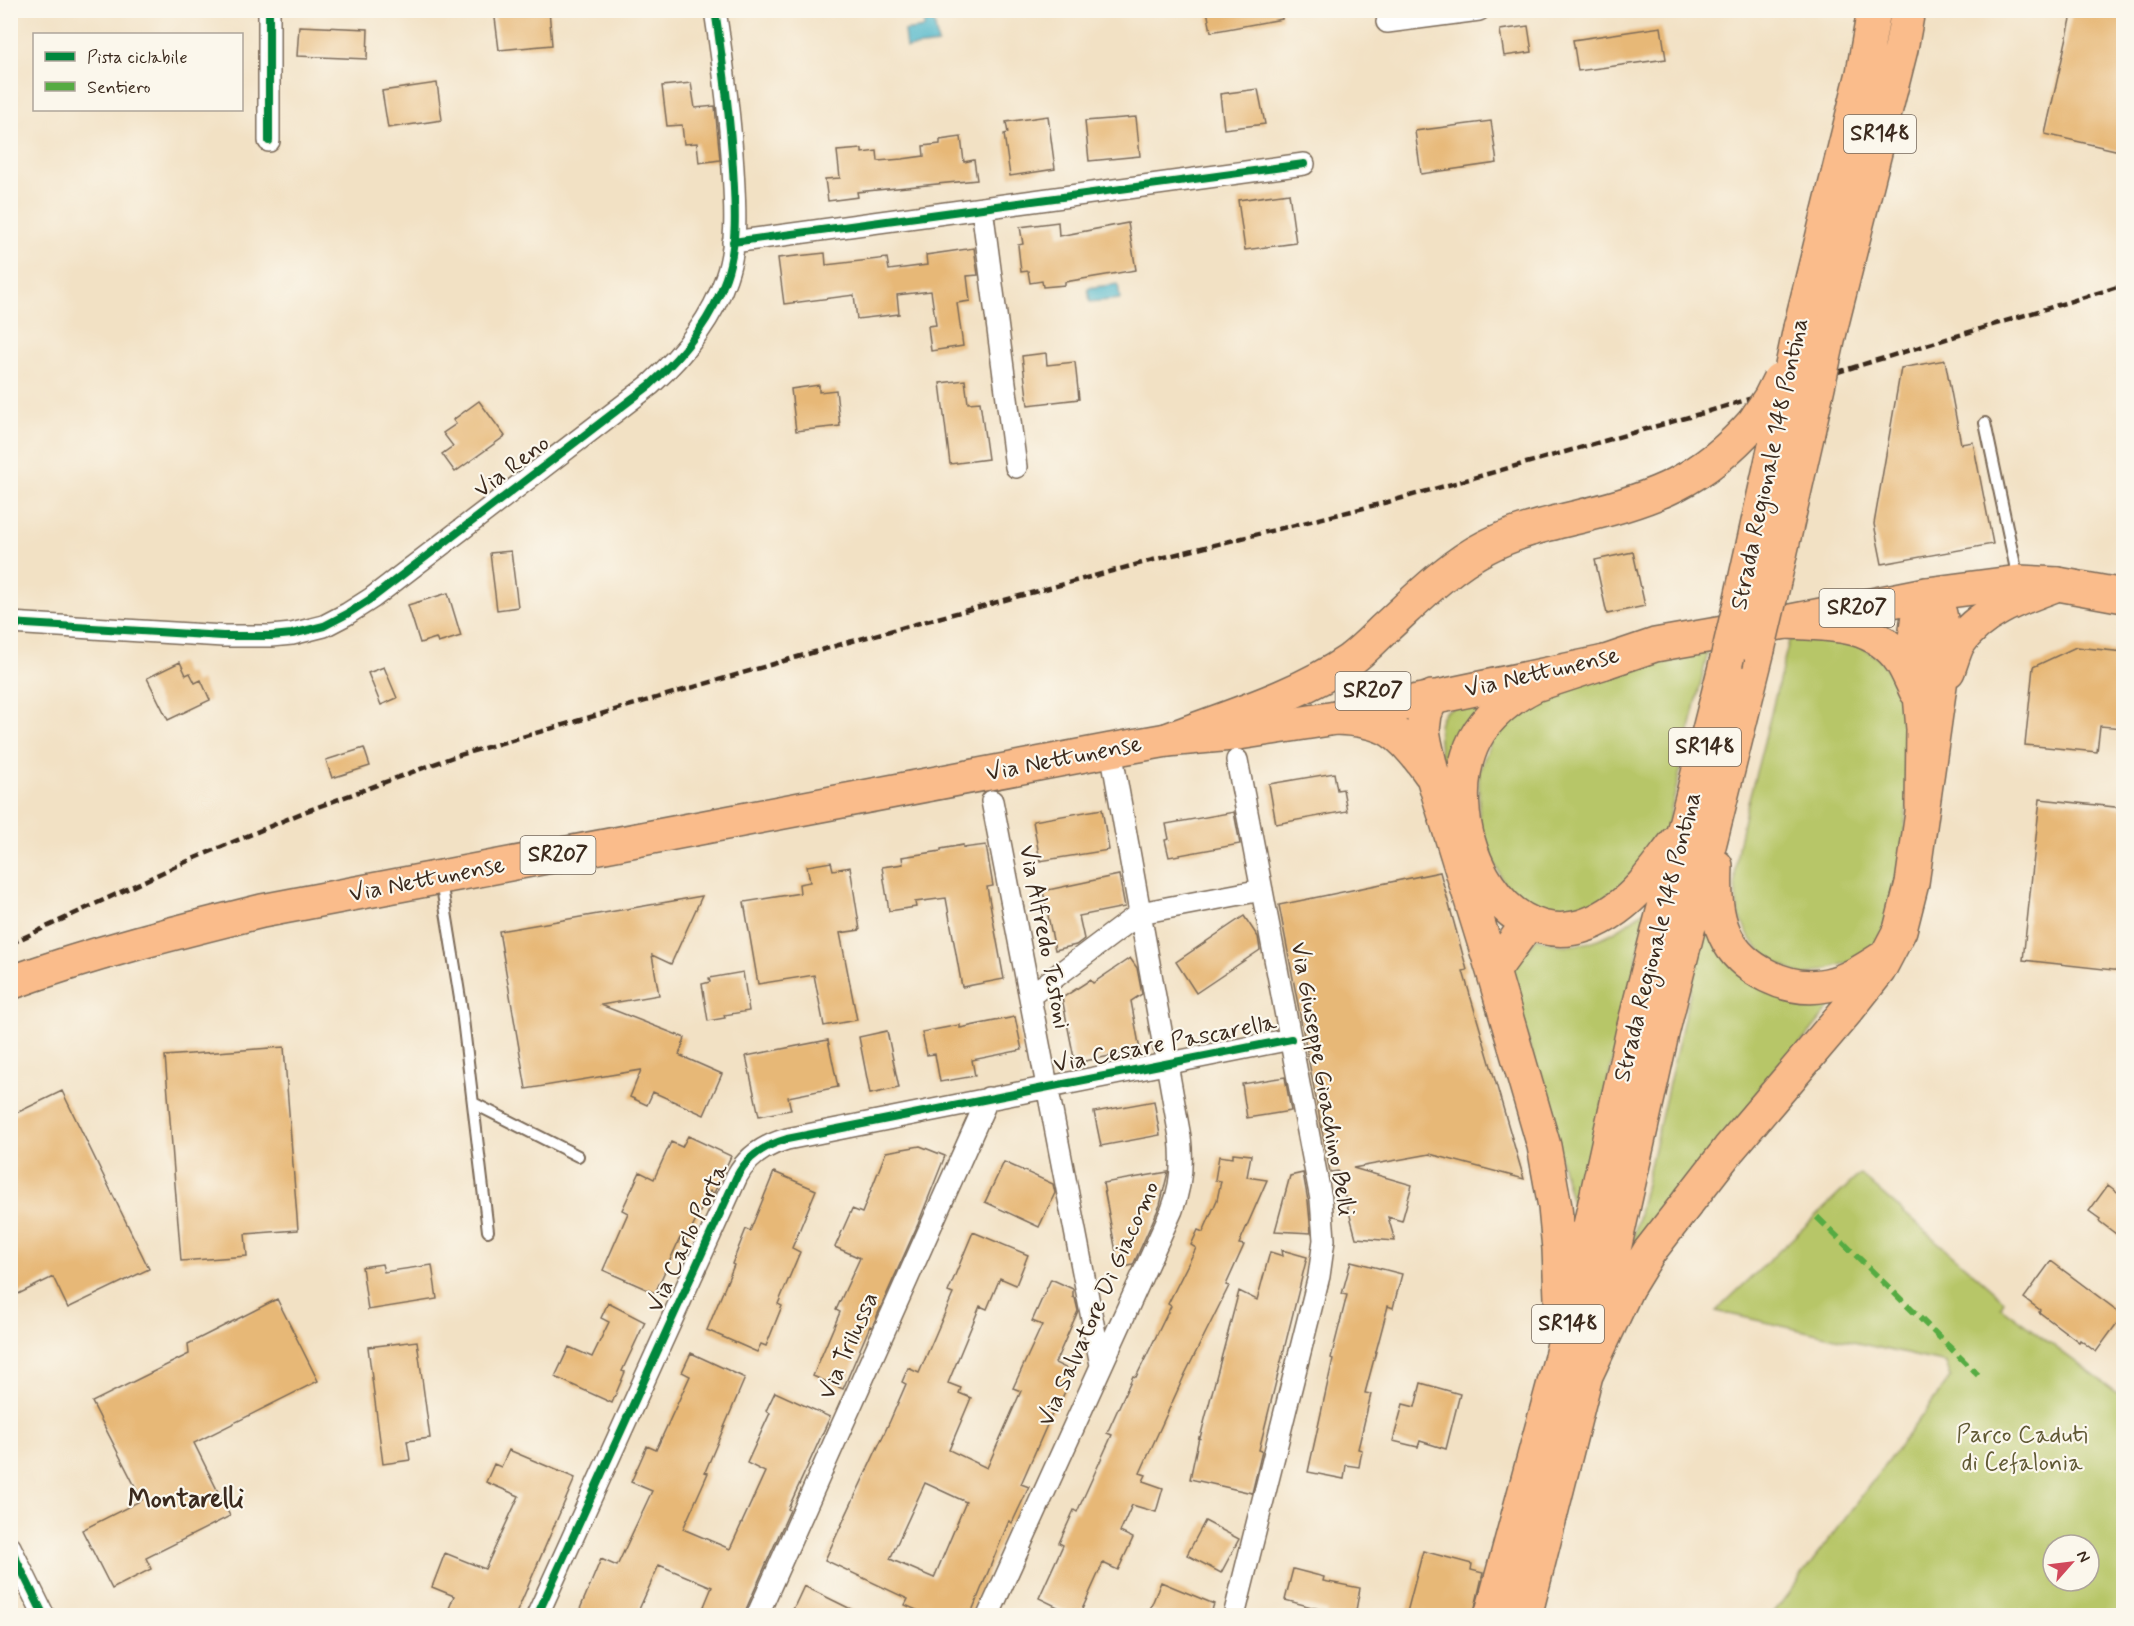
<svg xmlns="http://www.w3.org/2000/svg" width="2134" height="1626" font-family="Mynerve,sans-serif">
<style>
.green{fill:#b7c668;stroke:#797843;stroke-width:1.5;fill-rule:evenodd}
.water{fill:#4bb5c9;stroke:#437074;stroke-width:1.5}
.building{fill:#e7b877;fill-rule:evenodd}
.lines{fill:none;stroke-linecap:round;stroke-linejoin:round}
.lane-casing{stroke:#7b6a58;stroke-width:14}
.street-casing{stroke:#7b6a58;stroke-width:24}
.primary-casing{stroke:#7b6a58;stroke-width:36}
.highway-casing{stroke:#7b6a58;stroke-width:36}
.lane{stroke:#fff;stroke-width:10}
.street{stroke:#fff;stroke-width:21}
.primary{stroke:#fabc8b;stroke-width:33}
.highway{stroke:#fabc8b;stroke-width:33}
.rail{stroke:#3b2a1e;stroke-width:4.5;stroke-dasharray:9 4.5;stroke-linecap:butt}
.highway-bridge-casing{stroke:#7b6a58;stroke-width:36;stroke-linecap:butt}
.highway-bridge{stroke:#fabc8b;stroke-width:33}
.quiet{stroke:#55ab43;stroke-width:6;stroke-dasharray:12 6;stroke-linecap:butt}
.cycleway-casing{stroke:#fbf7ec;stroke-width:11}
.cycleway{stroke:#00873e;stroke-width:8}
.labels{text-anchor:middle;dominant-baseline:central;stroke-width:4.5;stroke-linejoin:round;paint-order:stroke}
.shield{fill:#fbf7ec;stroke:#75685c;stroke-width:1.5}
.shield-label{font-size:22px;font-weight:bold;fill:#3b2a1e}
.street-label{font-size:24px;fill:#3b2a1e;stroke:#fbf7ec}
.park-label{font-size:24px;fill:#605934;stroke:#fbf7ec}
.neighbourhood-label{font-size:26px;font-weight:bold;fill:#3b2a1e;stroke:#fbf7ec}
</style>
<rect width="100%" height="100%" fill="#fbf7ec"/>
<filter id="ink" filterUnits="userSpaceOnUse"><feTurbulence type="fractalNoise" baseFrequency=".0167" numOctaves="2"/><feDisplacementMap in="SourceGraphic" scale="12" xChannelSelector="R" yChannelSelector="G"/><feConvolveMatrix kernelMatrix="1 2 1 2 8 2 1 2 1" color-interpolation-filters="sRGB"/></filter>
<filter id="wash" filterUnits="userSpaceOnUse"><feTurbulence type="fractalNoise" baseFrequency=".008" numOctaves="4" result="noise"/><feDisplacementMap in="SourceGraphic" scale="24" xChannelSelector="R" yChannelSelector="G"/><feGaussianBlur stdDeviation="1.35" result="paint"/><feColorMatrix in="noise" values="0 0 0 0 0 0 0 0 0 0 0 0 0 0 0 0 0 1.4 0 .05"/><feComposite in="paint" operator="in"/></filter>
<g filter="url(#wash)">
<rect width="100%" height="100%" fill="#f2e1c4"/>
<path class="green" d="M 1806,634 L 1848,637 L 1881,660 L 1897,685 L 1908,714 L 1912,757 L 1897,902 L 1870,956 L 1804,976 C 1775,962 1757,956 1743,924 C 1722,876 1748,806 1760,757 C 1770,719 1779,680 1789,641 Z
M 1708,652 L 1666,832 L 1653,863 L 1571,921 L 1509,895 L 1479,826 L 1479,772 L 1493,736 L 1504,721 L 1569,684 Z
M 1507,694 L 1452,800 C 1447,781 1427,721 1448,710 C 1461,704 1492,698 1507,694 Z
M 1649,905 L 1576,1218 L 1509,970 L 1537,938 C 1546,941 1555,945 1564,945 C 1596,947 1628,926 1649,905 Z
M 1709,910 L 1766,992 L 1783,1000 L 1797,1002 L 1836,1000 L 1637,1245 L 1632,1244 Z
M 1860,1174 L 2004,1300 L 2001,1307 L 2123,1397 L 2124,1599 L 2118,1615 L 1772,1615 L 1951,1377 L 1946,1363 L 1716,1311 ZM 2053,1545 L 2089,1545 L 2089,1581 L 2053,1581 Z"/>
<path class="water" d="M 934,21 L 938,44 L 906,48 L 904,31 L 924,28 L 924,22 Z
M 1118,284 L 1120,299 L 1090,302 L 1088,288 Z"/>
<g id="blocks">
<path class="building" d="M 494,10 L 549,10 L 552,45 L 499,50 Z
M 1207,10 L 1282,10 L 1282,19 L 1211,32 Z
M 2073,10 L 2124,10 L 2124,152 L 2045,134 Z
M 299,26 L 368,29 L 367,59 L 297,56 Z
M 1528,26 L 1532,52 L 1504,56 L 1500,30 Z
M 1661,27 L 1666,59 L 1578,71 L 1573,40 Z
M 437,83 L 442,120 L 388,128 L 382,91 Z
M 691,83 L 695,108 L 715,106 L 720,160 L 699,163 L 697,143 L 684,144 L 682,125 L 667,126 L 662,86 Z
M 1258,89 L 1265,124 L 1224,129 L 1220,94 Z
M 1048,116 L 1055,169 L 1010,176 L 1004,134 L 1008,133 L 1006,122 Z
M 1136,117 L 1140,156 L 1089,161 L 1085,121 Z
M 1491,121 L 1497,163 L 1421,174 L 1415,131 Z
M 961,137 L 964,162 L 974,160 L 977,180 L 857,192 L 858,197 L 828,201 L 825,179 L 840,178 L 837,151 L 862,149 L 862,153 L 877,151 L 878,161 L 902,159 L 924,156 L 923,146 L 940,144 L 940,140 Z
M 1289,193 L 1296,243 L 1245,250 L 1238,200 Z
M 1058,222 L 1059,236 L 1128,223 L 1136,270 L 1065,282 L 1065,285 L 1043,287 L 1042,281 L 1030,283 L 1028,271 L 1021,272 L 1018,245 L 1023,244 L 1020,227 Z
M 974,248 L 978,275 L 967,276 L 970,301 L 957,303 L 963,346 L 931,351 L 928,326 L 936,325 L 931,291 L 897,295 L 899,314 L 857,319 L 854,295 L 784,304 L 778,258 L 825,253 L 826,265 L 887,258 L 889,270 L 927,265 L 926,255 Z
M 1046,353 L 1047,365 L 1075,362 L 1079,399 L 1028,405 L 1022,356 Z
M 1945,360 L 1961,444 L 1973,442 L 1993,544 L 1882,564 L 1874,524 L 1901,368 Z
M 965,380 L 968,403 L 980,402 L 988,459 L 950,464 L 940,383 Z
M 819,385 L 819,392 L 836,390 L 840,426 L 796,431 L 791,389 Z
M 479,401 L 505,436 L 455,472 L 442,454 L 453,446 L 443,433 L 456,424 L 453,420 Z
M 511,551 L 518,607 L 497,610 L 490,553 Z
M 1633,552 L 1645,606 L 1607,614 L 1595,560 Z
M 448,593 L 461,636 L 438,643 L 436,638 L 420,643 L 408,605 Z
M 2076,647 L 2124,652 L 2124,728 L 2100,726 L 2097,752 L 2025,745 L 2033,667 Z
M 180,662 L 186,675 L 190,673 L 195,683 L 201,680 L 210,700 L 168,720 L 147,678 Z
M 384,667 L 397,698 L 381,705 L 368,673 Z
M 364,748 L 370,766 L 332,778 L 326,760 Z
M 1334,773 L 1337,790 L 1343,789 L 1347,811 L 1276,824 L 1269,784 Z
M 2040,799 L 2124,808 L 2124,955 L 2122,971 L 2023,960 Z
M 1102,809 L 1109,850 L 1040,861 L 1033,821 Z
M 1234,812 L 1240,844 L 1169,857 L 1165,840 L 1169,839 L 1166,824 Z
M 963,845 L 963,848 L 986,845 L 993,886 L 987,887 L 1004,979 L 962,987 L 946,898 L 915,902 L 916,907 L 889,911 L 882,867 L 903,864 L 902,857 L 941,851 L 941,849 Z
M 831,862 L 833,870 L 850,867 L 860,930 L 840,933 L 857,1020 L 824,1026 L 814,975 L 758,984 L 744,902 L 800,893 L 799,884 L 810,882 L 807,866 Z
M 1440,872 L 1467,970 L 1463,971 L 1524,1179 L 1430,1154 L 1353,1168 L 1412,1185 L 1402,1221 L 1388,1217 L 1395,1241 L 1356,1238 L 1338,1171 L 1330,1172 L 1279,905 Z
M 1119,875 L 1125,907 L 1079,916 L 1084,939 L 1076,945 L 1055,950 L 1043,891 Z
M 702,896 L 671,964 L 652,955 L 659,995 L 601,1005 L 685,1038 L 679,1055 L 722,1074 L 704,1115 L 653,1092 L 647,1105 L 630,1097 L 641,1070 L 526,1089 L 499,931 Z
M 1244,916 L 1258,937 L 1260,950 L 1196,993 L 1176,962 Z
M 1130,958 L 1137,968 L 1142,994 L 1131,1001 L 1140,1050 L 1075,1063 L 1062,998 L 1090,980 L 1093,983 Z
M 743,972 L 749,1011 L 724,1015 L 725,1018 L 708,1021 L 702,984 L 710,982 L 709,978 Z
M 1015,1017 L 1022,1050 L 972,1060 L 975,1076 L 940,1082 L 935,1054 L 927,1055 L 922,1032 L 960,1025 L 960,1028 Z
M 887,1031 L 899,1088 L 870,1094 L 859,1037 Z
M 828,1040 L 838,1087 L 788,1097 L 791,1110 L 759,1116 L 746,1056 Z
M 284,1047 L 298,1230 L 245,1234 L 247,1256 L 181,1261 L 165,1056 Z
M 1285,1077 L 1291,1111 L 1247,1118 L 1242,1084 Z
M 62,1091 L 149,1269 L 68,1308 L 53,1277 L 10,1298 L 10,1116 Z
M 1154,1101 L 1160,1135 L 1101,1146 L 1094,1112 Z
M 688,1136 L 731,1156 L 714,1193 L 710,1191 L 686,1241 L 680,1238 L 655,1293 L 603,1270 L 628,1213 L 622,1210 L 640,1172 L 654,1179 L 671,1142 L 682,1147 Z
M 920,1146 L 945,1156 L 918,1224 L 872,1327 L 870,1326 L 843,1389 L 813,1376 L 840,1312 L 836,1310 L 860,1258 L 835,1247 L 852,1209 L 862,1213 L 886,1152 Z
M 1233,1153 L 1251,1155 L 1247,1177 L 1267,1180 L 1239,1244 L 1244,1245 L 1226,1285 L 1229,1286 L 1185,1374 L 1140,1473 L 1146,1475 L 1143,1481 L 1163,1488 L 1156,1512 L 1132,1505 L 1120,1532 L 1133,1538 L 1118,1570 L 1103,1563 L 1079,1616 L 1076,1616 L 1039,1598 L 1063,1545 L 1059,1543 L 1074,1510 L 1077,1512 L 1112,1435 L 1107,1433 L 1133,1376 L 1136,1377 L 1171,1306 L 1168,1304 L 1196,1248 L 1191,1245 L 1198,1230 L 1203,1232 L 1217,1200 L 1221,1181 L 1215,1180 L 1219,1156 L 1233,1158 Z
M 1004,1162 L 1053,1184 L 1055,1193 L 1039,1227 L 985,1202 Z
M 774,1172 L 816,1190 L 792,1248 L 800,1252 L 778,1304 L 782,1306 L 766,1346 L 761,1344 L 757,1352 L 707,1330 L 734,1265 L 732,1264 L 746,1229 L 750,1231 Z
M 1168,1172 L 1160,1205 L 1133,1265 L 1119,1268 L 1103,1183 Z
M 1303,1173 L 1308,1201 L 1311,1233 L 1275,1231 L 1290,1176 Z
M 2108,1185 L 2124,1197 L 2124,1240 L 2099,1221 L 2100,1219 L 2089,1211 Z
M 973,1232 L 1028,1255 L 1016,1285 L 1000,1278 L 987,1309 L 980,1306 L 948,1383 L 961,1388 L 959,1393 L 971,1398 L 949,1450 L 987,1468 L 1021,1391 L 1013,1388 L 1042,1325 L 1032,1321 L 1051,1279 L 1073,1289 L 1073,1297 L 1075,1298 L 1078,1311 L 1055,1363 L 1074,1372 L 1057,1409 L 1055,1407 L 1021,1484 L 1029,1487 L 1012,1523 L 1009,1521 L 970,1616 L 930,1616 L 905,1605 L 908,1599 L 825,1560 L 890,1421 L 906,1384 L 902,1382 L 908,1368 L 919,1373 L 953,1294 L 948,1292 ZM 925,1483 L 966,1502 L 934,1578 L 890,1559 Z
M 1282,1250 L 1307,1257 L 1259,1450 L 1262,1451 L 1252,1493 L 1190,1479 L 1199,1437 L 1200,1438 L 1239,1291 L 1257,1300 L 1270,1252 L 1283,1256 Z
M 1351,1261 L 1402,1274 L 1393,1308 L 1388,1306 L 1365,1393 L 1371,1394 L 1358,1449 L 1362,1450 L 1359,1467 L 1346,1465 L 1344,1479 L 1308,1472 L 1333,1359 L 1331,1358 L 1347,1295 L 1342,1294 Z
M 2051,1261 L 2123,1315 L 2096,1352 L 2080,1340 L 2079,1342 L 2039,1312 L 2040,1310 L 2024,1298 Z
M 382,1264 L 384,1272 L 432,1265 L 437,1299 L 368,1310 L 362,1267 Z
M 277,1299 L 318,1381 L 194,1443 L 230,1516 L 146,1558 L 151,1569 L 112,1589 L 82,1530 L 142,1500 L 92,1402 L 189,1354 L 188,1344 Z
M 608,1303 L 645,1322 L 622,1371 L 625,1372 L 612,1403 L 555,1377 L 569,1347 L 592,1357 L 609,1322 L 601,1318 Z
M 417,1341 L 430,1438 L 407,1441 L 410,1460 L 383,1464 L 368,1347 Z
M 691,1353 L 745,1378 L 705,1472 L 708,1473 L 683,1529 L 730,1549 L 765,1472 L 747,1463 L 770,1413 L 766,1411 L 775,1392 L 830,1417 L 788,1509 L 790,1510 L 743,1616 L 700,1616 L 712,1587 L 659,1565 L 636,1616 L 577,1616 L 601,1559 L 617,1566 L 652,1491 L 631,1482 L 647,1446 L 656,1450 L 690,1376 L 682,1372 Z
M 1421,1383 L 1460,1394 L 1446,1449 L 1420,1441 L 1418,1447 L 1393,1441 L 1403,1404 L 1415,1407 Z
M 509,1450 L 575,1478 L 515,1616 L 446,1616 L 454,1596 L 432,1587 L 445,1553 L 485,1569 L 519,1496 L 486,1482 L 494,1464 L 501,1467 Z
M 1205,1521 L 1239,1539 L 1221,1573 L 1187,1555 Z
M 1423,1551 L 1472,1564 L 1471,1570 L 1483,1573 L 1473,1616 L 1406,1616 Z
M 1293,1569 L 1324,1577 L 1323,1581 L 1360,1588 L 1355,1616 L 1326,1616 L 1327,1611 L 1285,1600 Z
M 1161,1582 L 1214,1604 L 1210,1616 L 1166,1616 L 1150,1609 Z
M 804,1586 L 865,1616 L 790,1616 Z"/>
</g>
</g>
<g filter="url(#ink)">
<use href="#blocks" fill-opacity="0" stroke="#7b6a58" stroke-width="1.5"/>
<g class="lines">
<g class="lane-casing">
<path id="lane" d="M 1985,423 L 2018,579
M 441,881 L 462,1011 L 488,1231
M 473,1103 L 578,1156"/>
</g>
<g class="street-casing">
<path id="street" d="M 1387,22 L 1479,10
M 269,141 L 269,10
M 982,208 L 1016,467
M 733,242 L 1304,164
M 10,623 L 223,636 L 271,636 L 292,634 L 324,626 L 347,614 L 372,598 L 650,385 C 682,356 712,319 726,278 C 738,244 735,205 733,169 C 730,116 723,63 715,10
M 992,801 L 1101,1365
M 1030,996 L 1140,913 L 1262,890
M 10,1547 L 44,1616
M 537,1616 L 737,1176 C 747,1157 766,1145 787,1139 L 1291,1039
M 757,1616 L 988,1098
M 988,1616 L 1172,1210 C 1181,1187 1183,1161 1180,1137 L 1111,750
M 1234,1616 L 1319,1276 L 1324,1240 L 1321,1199 L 1237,760"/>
</g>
<g class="primary-casing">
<path id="primary" d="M 10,983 C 93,953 177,932 262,911 L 1111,750 L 1167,740 L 1232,734 L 1336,718 L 1605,662 L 1655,645 L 1786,622 L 1927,594 L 2019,582 L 2058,584 L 2124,596"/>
</g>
<g class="highway-casing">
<path id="highway" d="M 1831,327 L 1901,49 L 1908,10
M 1800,328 L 1863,73 L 1874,10
M 1770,599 L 1808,432
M 1740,603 L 1778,432
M 1786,622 C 1829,624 1874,622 1901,661 C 1907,670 1911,681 1916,691
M 1605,662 L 1535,685 C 1512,696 1487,716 1475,739 C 1431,826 1508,986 1616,909 C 1641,892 1658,865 1677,841
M 1948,671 C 1951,663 1954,652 1958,644 C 1980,611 2023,597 2058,584
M 1432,697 L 1425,714 L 1423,730 L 1425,742 L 1433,777 L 1493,971 L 1544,1146 L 1555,1207 L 1559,1249 L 1561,1299
M 1336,718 C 1387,720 1401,732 1430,773
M 1167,740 C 1227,717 1296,697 1350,660 C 1362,651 1373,640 1384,629 C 1416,600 1447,567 1486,547 C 1516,531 1549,524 1582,516 C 1654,499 1703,480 1754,422
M 1716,866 C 1715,890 1715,913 1725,935 C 1741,970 1789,993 1827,985 C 1847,981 1864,970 1881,959
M 1493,971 L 1528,923
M 1586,1375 L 1627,1288 L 1649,1252 L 1729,1149 L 1849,1008 L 1879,970 L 1900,930 L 1912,883 L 1946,643 L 1940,614 L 1927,594 L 1918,615 L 1915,638 L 1923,729 L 1922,806
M 1491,1616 L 1561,1357 L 1633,1030 L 1726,663
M 1525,1616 L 1586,1375 L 1662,1034 L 1758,650"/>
</g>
<use href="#lane" class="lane"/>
<use href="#street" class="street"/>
<use href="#primary" class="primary"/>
<use href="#highway" class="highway"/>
<path class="rail" d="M 10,944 L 174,867 L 304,812 L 453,757 L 849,642 L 1153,560 L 1388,502 L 1703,413 L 2124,285"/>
<g class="highway-bridge-casing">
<path id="highway-bridge" d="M 1754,422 L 1770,398 L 1779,380
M 1778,432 L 1800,328
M 1808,432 L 1831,327
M 1758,650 L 1770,599
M 1726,663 L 1740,603"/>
</g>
<use href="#highway-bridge" class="highway-bridge"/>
<path class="quiet" d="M 1817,1217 L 1978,1375"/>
<g class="cycleway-casing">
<path id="cycleway" d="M 269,141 L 269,10
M 733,242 L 1304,164
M 10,623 L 223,636 L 271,636 L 292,634 L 324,626 L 347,614 L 372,598 L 650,385 C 682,356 712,319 726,278 C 738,244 735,205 733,169 C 730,116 723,63 715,10
M 10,1547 L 44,1616
M 537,1616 L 737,1176 C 747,1157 766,1145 787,1139 L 1291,1039"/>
</g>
<use href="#cycleway" class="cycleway"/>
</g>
</g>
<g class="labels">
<g class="shield">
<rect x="1844" y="115" width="72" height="38" rx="4.5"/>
<rect x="1819.5" y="589" width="75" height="38" rx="4.5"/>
<rect x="1335.5" y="672" width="75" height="38" rx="4.5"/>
<rect x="1669" y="728" width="72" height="38" rx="4.5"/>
<rect x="520.5" y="836" width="75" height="38" rx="4.5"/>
<rect x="1532" y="1305" width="72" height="38" rx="4.5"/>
</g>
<g class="shield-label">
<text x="1880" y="134">SR148</text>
<text x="1857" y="608">SR207</text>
<text x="1373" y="691">SR207</text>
<text x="1705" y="747">SR148</text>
<text x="558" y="855">SR207</text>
<text x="1568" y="1324">SR148</text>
</g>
<g class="street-label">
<text transform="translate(1770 464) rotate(-78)">Strada Regionale 148 Pontina</text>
<text transform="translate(512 467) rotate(-37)">Via Reno</text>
<text transform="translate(1542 673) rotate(-13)">Via Nettunense</text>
<text transform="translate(1064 759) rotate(-11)">Via Nettunense</text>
<text transform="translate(427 880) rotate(-11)">Via Nettunense</text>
<text transform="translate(1044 937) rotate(79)">Via Alfredo Testoni</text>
<text transform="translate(1658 937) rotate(-76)">Strada Regionale 148 Pontina</text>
<text transform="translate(1165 1044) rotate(-11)">Via Cesare Pascarella</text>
<text transform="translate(1322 1079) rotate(80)">Via Giuseppe Gioachino Belli</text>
<text transform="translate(688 1238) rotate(-65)">Via Carlo Porta</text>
<text transform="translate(1099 1304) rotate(-66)">Via Salvatore Di Giacomo</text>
<text transform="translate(849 1346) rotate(-66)">Via Trilussa</text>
</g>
<g class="park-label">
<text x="2022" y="1435">Parco Caduti<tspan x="2022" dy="28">di Cefalonia</tspan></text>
</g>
<g class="neighbourhood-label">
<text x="186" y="1500">Montarelli</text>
</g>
</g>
<rect width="2134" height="1626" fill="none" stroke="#fbf7ec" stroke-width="36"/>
<rect x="33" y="33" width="210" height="78" fill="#fbf7ec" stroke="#aea59a" stroke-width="1.5"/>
<rect x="45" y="52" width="30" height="9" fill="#00873e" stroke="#aea59a" stroke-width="1.5"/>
<text x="87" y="63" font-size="18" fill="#3b2a1e">Pista ciclabile</text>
<rect x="45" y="82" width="30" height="9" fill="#55ab43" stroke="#aea59a" stroke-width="1.5"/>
<text x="87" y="93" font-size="18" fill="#3b2a1e">Sentiero</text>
<g transform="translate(2071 1563) rotate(62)"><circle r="28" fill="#fbf7ec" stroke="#aea59a" stroke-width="1.5"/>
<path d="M0-4.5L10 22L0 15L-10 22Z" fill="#d1495b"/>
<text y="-9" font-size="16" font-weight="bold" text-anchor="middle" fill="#3b2a1e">N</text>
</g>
</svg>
